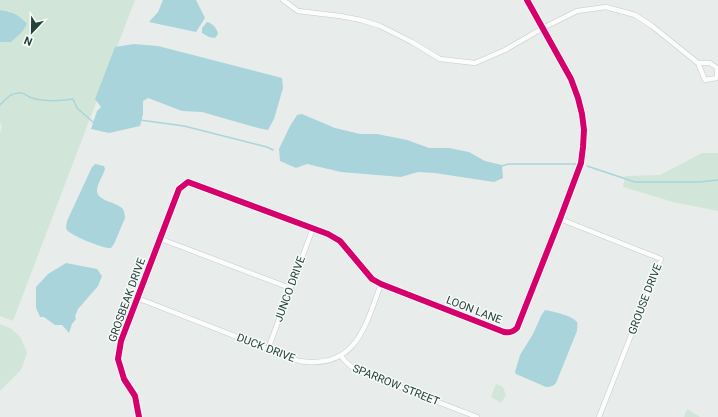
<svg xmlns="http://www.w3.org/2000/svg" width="718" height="417" font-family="Roboto,sans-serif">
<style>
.green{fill:#d1e6d8}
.water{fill:#a9d4db}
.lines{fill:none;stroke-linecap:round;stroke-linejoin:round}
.stream{stroke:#a9d4db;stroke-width:1.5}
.minor-casing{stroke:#c5cac8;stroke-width:5.5}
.minor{stroke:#fcfcfc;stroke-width:4.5}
.cycleway-casing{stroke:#f7fbf9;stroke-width:8}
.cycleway{stroke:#d6006c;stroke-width:6}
.labels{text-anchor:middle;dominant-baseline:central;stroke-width:3;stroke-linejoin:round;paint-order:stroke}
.street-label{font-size:11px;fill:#24423a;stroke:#f7fbf9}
</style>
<rect width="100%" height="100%" fill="#e8edeb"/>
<path class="green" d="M 0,0 L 135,0 L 13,321 L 0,316 L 0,133 L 2,127 L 0,121 L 0,42 L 11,42 L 11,12 L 0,10 Z
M 702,153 L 718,153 L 718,211 L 673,202 L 623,187 L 625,176 L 660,175 Z
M 0,324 L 12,329 L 21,338 L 27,353 L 21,370 L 0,391 Z
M 496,384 L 503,387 L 506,395 L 501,403 L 491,397 Z
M 687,409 L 700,417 L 684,417 Z"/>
<path class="water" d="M 163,0 L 196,0 L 205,18 L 196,32 L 149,22 L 158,12 Z
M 0,10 C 13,12 18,14 27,24 L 22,32 L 11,42 L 0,42 Z
M 207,22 C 212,23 217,28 218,34 L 215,38 L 209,37 L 202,33 L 202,28 Z
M 134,44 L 158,46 L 282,78 L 283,88 L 274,119 L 268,130 L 258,128 L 202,112 L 182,111 L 148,98 L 143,101 L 143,114 L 140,126 L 109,133 L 91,129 L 97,111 L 101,107 L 95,99 L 115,47 Z
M 302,114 L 335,128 L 360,134 L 377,134 L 407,140 L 429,148 L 449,148 L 469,152 L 485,161 L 502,165 L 503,178 L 494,182 L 435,173 L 418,172 L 401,177 L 341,172 L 307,164 L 296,168 L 280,161 L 279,149 L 290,126 L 297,115 Z
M 95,164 L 104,166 L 105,169 C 103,176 97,184 97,191 C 97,201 117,202 123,209 C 124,211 125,215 125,218 L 114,244 L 111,248 C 104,249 72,236 67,230 C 65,228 67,224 67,221 L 92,167 Z
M 66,263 L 97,269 L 102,276 L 98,286 L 78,309 L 75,316 L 76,319 L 72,324 L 69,333 L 62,325 L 55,325 L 44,317 L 40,317 L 36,308 L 36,287 L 48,274 Z
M 545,310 C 552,311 573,316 577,322 C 578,325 577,328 577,331 L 556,383 C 553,386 551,387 546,387 L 516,374 L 515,372 L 520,355 L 533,334 L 541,316 Z"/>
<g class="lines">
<path class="stream" d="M 0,105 C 6,99 11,92 21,93 C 25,93 28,97 32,98 C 46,102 60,101 73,99 L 77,108 L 94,123
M 140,120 L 184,126 L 267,147 L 273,150
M 501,166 L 509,164 L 576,164
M 587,166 L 635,182 L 699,182 L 718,180"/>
<g class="minor-casing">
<path id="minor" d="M 283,0 L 298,11 L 340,16 L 361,20 L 380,26 L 412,42 L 440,59 L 475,63 L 505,50 L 543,28 L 577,11 L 606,7 L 635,15 L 652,26 L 698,63 L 705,80 L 717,78 L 717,68 L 710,63 L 698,63
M 560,219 L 661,259 L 599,417
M 161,239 L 290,288
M 137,298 L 299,361 C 356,370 365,327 381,284
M 268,349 L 313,228
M 341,356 C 346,363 352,368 360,372 L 477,417
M 139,417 L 135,396 L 124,379 L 118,359 L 121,341 L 179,189 L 188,182 L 328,234 L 340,241 L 372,279 L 381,284 L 504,332 C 510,333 513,332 517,328 L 560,219 L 581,163 L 583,147 L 584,130 L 582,114 L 578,98 L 571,79 L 527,0"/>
</g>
<use href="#minor" class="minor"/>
<g class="cycleway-casing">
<path id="cycleway" d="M 139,417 L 135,396 L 124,379 L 118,359 L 121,341 L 179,189 L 188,182 L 328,234 L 340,241 L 372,279 L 381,284 L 504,332 C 510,333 513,332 517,328 L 560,219 L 581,163 L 583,147 L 584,130 L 582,114 L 578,98 L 571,79 L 527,0"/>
</g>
<use href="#cycleway" class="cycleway"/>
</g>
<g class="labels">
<g class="street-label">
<text transform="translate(290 289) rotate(-70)">JUNCO DRIVE</text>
<text transform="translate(645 299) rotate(-69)">GROUSE DRIVE</text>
<text transform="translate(127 300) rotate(-70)">GROSBEAK DRIVE</text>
<text transform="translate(474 310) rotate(21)">LOON LANE</text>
<text transform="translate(266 348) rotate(21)">DUCK DRIVE</text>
<text transform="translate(396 385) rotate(22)">SPARROW STREET</text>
</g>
</g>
<g transform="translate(32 32) rotate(202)" stroke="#f7fbf9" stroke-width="3" paint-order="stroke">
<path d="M0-3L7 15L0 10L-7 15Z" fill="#24423a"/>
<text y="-6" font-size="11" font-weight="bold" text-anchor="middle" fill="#24423a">N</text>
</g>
</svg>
